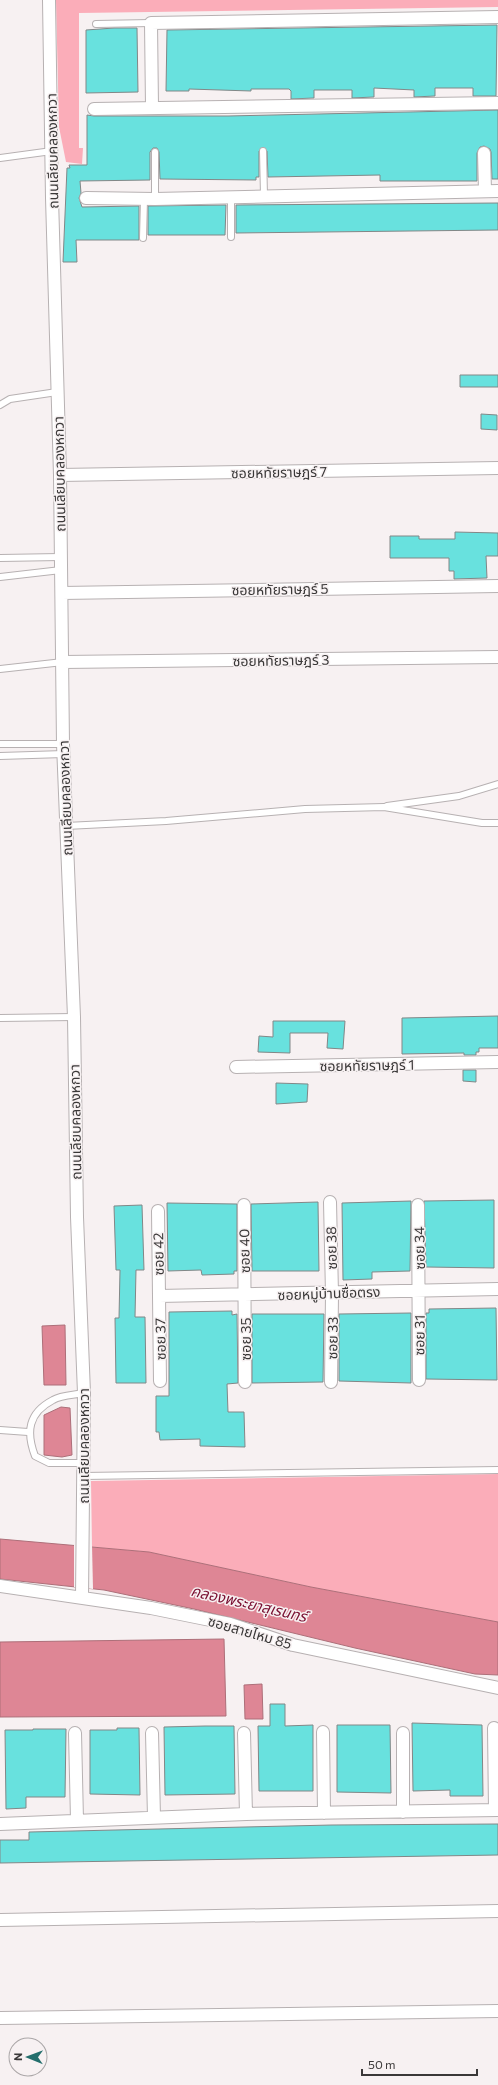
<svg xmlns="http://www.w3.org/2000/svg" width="498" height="2085" font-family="Commissioner,'Noto Sans Thai',sans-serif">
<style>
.green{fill:#fbadb9}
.water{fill:#de8695;stroke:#ad6f79}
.pier{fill:#f7f1f2}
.building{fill:#68e1de;stroke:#828787}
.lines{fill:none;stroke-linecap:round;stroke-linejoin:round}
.lane-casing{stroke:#b7b1b2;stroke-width:8}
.street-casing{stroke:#b7b1b2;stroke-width:14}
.lane{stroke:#fff;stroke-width:6}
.street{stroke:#fff;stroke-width:12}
.labels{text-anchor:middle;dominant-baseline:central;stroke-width:3;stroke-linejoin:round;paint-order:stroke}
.street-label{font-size:14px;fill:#3a3838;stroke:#f7f1f2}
.water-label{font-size:15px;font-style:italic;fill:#790f31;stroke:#f7f1f2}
</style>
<rect width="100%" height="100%" fill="#f7f1f2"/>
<path class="green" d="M 56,0 L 498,0 L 498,7 L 79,13 L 79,148 L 83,148 L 82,164 L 66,162 L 59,127 Z
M 498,1474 L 498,1622 L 311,1587 L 149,1552 L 92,1547 L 91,1481 Z"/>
<path class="water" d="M 65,1325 L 66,1385 L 44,1385 L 42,1326 Z
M 61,1407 L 70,1408 L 72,1455 L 62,1457 L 44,1455 L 44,1415 Z
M 0,1539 L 149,1552 L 311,1587 L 498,1622 L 498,1675 L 475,1674 L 355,1648 L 194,1609 L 104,1590 L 0,1579 Z
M 224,1639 L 226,1716 L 0,1717 L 0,1642 Z
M 262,1684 L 263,1719 L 245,1719 L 244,1685 Z"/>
<path class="pier" d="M 74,1543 L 92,1545 L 93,1589 L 74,1587 Z"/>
<path class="building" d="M 497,25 L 496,96 L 473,96 L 473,88 L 435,88 L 435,96 L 414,97 L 414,90 L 374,88 L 374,97 L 352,98 L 352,90 L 314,90 L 314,98 L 291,99 L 291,91 L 289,89 L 251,89 L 251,91 L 189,89 L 189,91 L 166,91 L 167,30 Z
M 114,28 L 137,28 L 138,92 L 86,93 L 86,30 Z
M 498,110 L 498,179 L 492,179 L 491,152 L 490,149 L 484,146 L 480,147 L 477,153 L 477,181 L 380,181 L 380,175 L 268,177 L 267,151 L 263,147 L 259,151 L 259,177 L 256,177 L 256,180 L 160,179 L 159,152 L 157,148 L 153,148 L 150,152 L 150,180 L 80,181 L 81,193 L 79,198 L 82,207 L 139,206 L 139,240 L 76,240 L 77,262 L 63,262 L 67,168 L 70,168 L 69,165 L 87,165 L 87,115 L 94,116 L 228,116 Z
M 498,203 L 498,230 L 236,233 L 236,205 Z
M 226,205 L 225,235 L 148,235 L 148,206 Z
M 460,375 L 498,375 L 498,387 L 460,387 Z
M 481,414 L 497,415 L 497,430 L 481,429 Z
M 455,532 L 498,533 L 498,556 L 486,556 L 487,578 L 454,579 L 454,571 L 449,571 L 449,558 L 390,558 L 390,536 L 419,536 L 419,539 L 455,539 Z
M 498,1016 L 498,1048 L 479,1048 L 479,1052 L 476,1052 L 476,1055 L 464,1055 L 464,1053 L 402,1054 L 402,1018 Z
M 273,1021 L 345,1021 L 343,1049 L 327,1048 L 328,1033 L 290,1033 L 290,1053 L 258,1052 L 259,1036 L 273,1037 Z
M 463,1070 L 476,1070 L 476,1082 L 463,1081 Z
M 276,1083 L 308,1084 L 307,1102 L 276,1104 Z
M 494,1200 L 494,1268 L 426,1267 L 424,1201 Z
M 411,1201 L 410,1271 L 372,1272 L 372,1279 L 343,1280 L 342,1203 Z
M 318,1202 L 319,1271 L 252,1271 L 251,1204 Z
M 167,1203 L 237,1204 L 237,1271 L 234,1271 L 234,1274 L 202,1275 L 201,1270 L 168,1271 Z
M 142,1205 L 144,1270 L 136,1270 L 135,1317 L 145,1317 L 146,1383 L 116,1383 L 115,1318 L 119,1318 L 120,1270 L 116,1270 L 114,1206 Z
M 496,1308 L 497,1380 L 426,1379 L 426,1313 L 429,1313 L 429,1309 Z
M 232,1311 L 232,1315 L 237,1314 L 238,1383 L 227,1384 L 228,1412 L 244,1412 L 245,1447 L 200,1446 L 200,1439 L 160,1440 L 159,1432 L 156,1432 L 156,1396 L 169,1396 L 169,1312 Z
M 411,1313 L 411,1383 L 339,1381 L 339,1314 Z
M 252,1314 L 324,1314 L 323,1382 L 252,1383 Z
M 270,1704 L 285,1704 L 285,1726 L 313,1725 L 313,1791 L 259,1791 L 258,1726 L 270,1726 Z
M 412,1723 L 482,1725 L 483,1796 L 450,1796 L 450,1790 L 413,1791 Z
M 337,1725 L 390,1725 L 391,1793 L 337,1792 Z
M 205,1726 L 234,1726 L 235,1794 L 165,1795 L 164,1727 Z
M 117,1728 L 139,1728 L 140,1795 L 90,1794 L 90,1730 L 117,1730 Z
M 33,1729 L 66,1729 L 65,1797 L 26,1797 L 26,1808 L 6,1809 L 5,1730 L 33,1730 Z
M 498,1824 L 498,1855 L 0,1863 L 0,1840 L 29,1840 L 29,1832 L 332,1825 Z"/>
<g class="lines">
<g class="lane-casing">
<path id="lane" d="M 96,24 L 151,23
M 263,151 L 264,196
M 155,152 L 155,199
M 0,158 L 52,151
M 231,197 L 231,237
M 143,238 L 144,199
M 0,405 L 10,399 L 57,392
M 0,558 L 60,557
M 0,577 L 61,570
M 0,669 L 63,662
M 0,744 L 63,744
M 0,756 L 64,754
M 387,806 L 459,796 L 498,784
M 66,826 L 166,821 L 305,809 L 384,807 L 482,823 L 498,823
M 0,1018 L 74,1017
M 84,1393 C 75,1395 61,1395 53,1400 C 28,1413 26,1432 35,1456 L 49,1463 L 84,1463
M 0,1430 L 28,1432
M 83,1476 L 498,1470"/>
</g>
<g class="street-casing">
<path id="street" d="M 49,0 L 52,198 L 60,475 L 63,744 L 74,1017 L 77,1217 L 84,1393 L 82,1597
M 152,107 L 151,23 L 498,17
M 94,109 L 498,103
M 484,153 L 485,191
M 86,198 L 155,199 L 498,191
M 60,475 L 498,468
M 62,593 L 498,586
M 63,662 L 498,657
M 236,1067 L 498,1062
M 330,1202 L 332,1294 L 331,1382
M 244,1205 L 245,1382
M 418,1205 L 419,1380
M 158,1211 L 160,1381
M 159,1296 L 498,1289
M 0,1586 L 151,1608 L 230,1624 L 293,1645 L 498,1688
M 494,1728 L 495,1810
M 323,1732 L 324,1813
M 75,1733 L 77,1820
M 152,1733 L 154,1817
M 244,1733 L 246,1814
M 403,1733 L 403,1812
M 0,1824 L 246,1814 L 498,1810
M 0,1920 L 498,1911
M 0,2018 L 498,2011"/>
</g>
<use href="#lane" class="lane"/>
<use href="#street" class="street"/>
</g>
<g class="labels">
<g class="street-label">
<text transform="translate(52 151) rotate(-91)">ถนนเลียบคลองหกวา</text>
<text transform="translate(279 472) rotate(-1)">ซอยหทัยราษฎร์ 7</text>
<text transform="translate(59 474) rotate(-91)">ถนนเลียบคลองหกวา</text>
<text transform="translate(280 589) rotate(-1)">ซอยหทัยราษฎร์ 5</text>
<text transform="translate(281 660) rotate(-1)">ซอยหทัยราษฎร์ 3</text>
<text transform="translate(65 798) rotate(-92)">ถนนเลียบคลองหกวา</text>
<text transform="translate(367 1065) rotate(-1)">ซอยหทัยราษฎร์ 1</text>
<text transform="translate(75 1122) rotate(-91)">ถนนเลียบคลองหกวา</text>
<text transform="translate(331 1248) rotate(-91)">ซอย 38</text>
<text transform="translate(419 1248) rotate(-91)">ซอย 34</text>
<text transform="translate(244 1251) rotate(-91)">ซอย 40</text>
<text transform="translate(158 1254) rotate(-91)">ซอย 42</text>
<text transform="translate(329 1293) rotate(-2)">ซอยหมู่บ้านซื่อตรง</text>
<text transform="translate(419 1335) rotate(-89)">ซอย 31</text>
<text transform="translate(332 1338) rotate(-89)">ซอย 33</text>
<text transform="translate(160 1339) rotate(-91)">ซอย 37</text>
<text transform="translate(245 1339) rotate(-90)">ซอย 35</text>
<text transform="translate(83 1446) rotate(-90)">ถนนเลียบคลองหกวา</text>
<text transform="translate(250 1632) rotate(16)">ซอยสายไหม 85</text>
</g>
<g class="water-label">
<text transform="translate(249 1603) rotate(13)">คลองพระยาสุเรนทร์</text>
</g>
</g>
<g transform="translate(28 2057) rotate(271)"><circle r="19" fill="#f7f1f2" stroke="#aba7a8"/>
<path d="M0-3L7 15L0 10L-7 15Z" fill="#236e6c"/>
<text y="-6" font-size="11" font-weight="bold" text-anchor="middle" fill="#3a3838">N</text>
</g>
<path d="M362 2069v6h115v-6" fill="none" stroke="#3a3838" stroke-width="2"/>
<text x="368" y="2069" font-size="12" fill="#3a3838" stroke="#f7f1f2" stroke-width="3" paint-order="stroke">50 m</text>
</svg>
